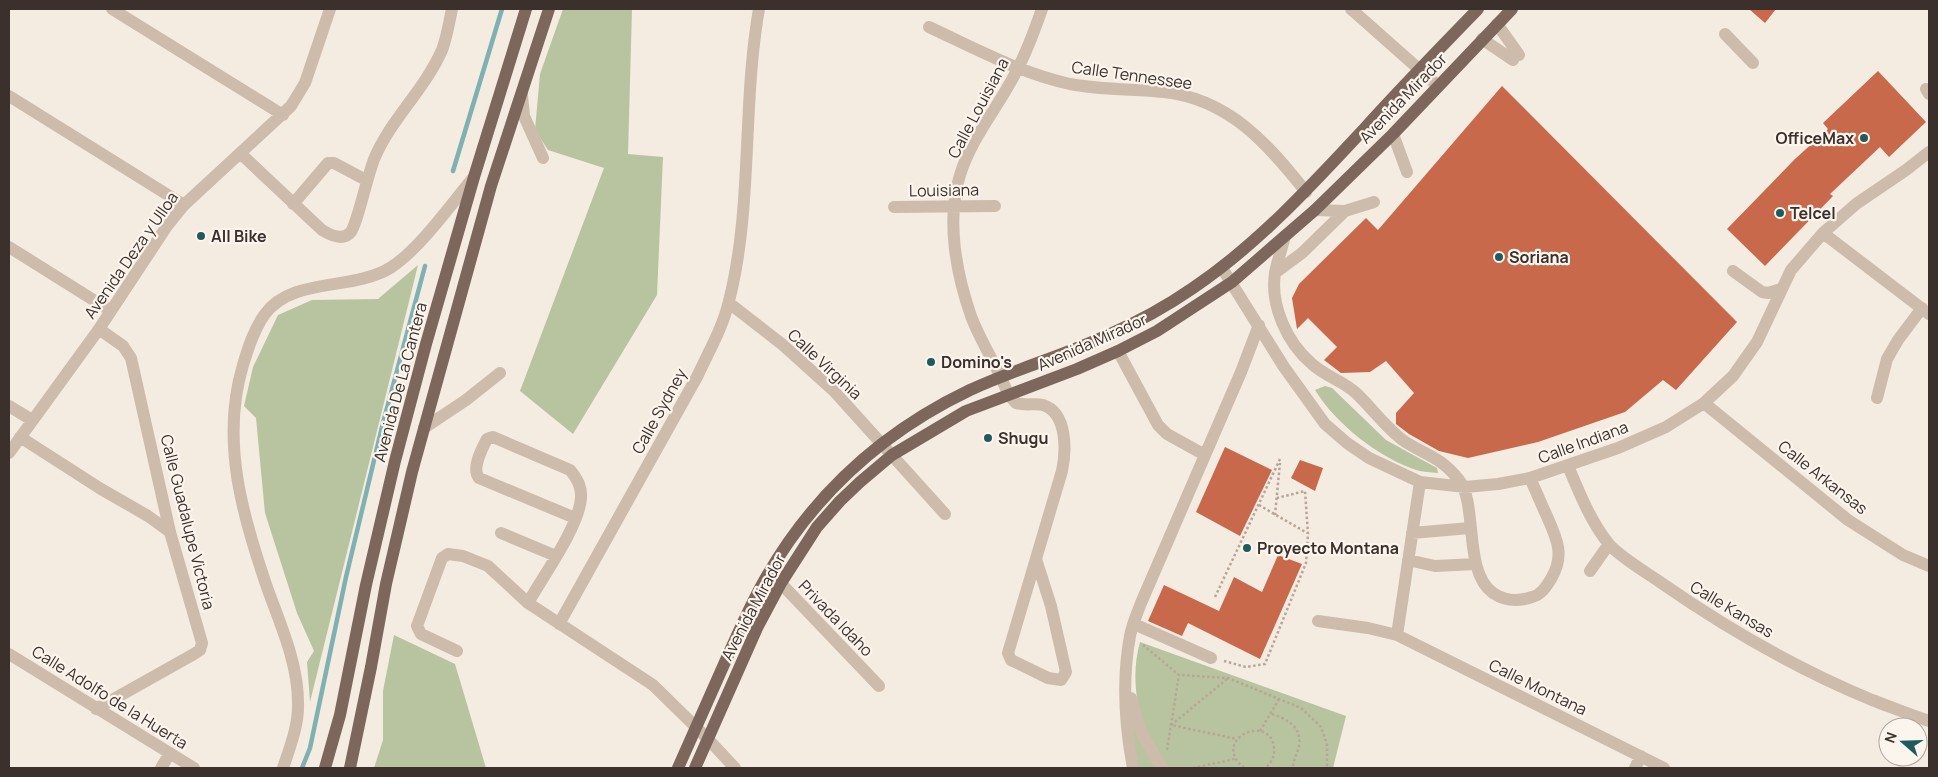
<svg xmlns="http://www.w3.org/2000/svg" width="1938" height="777" font-family="Manrope,sans-serif">
<style>
.green{fill:#b8c4a0}
.lines{fill:none;stroke-linecap:round;stroke-linejoin:round}
.stream{stroke:#7fb0b2;stroke-width:4.5}
.building{fill:#c8694b}
.path{stroke:#b9a596;stroke-width:2.5;stroke-dasharray:2.5 2.5;stroke-linecap:butt}
.minor{stroke:#cdbbac;stroke-width:12}
.major{stroke:#7d675c;stroke-width:12}
.poi-dot{fill:#1f5a5e;stroke:#fbf5ee;stroke-width:2}
.labels{text-anchor:middle;dominant-baseline:central;stroke-width:4.5;stroke-linejoin:round;paint-order:stroke}
.street-label{font-size:16px;fill:#3b302b;stroke:#fbf5ee}
.poi-label{font-size:16px;font-weight:bold;fill:#3b302b;stroke:#fbf5ee;text-anchor:start}
</style>
<rect width="100%" height="100%" fill="#f4ebe1"/>
<path class="green" d="M 563,9 L 632,9 L 628,154 L 663,157 L 657,295 L 573,434 L 520,391 L 604,168 L 548,150 L 535,130 L 540,74 Z
M 418,265 L 310,702 L 307,662 L 314,651 L 297,613 L 265,513 L 256,418 L 244,406 L 253,367 L 278,315 L 312,300 L 378,299 Z
M 1325,386 L 1332,388 L 1386,440 L 1437,468 L 1438,473 C 1431,472 1423,472 1416,470 C 1378,457 1336,424 1315,390 Z
M 394,635 L 455,664 L 486,768 L 374,768 L 383,740 L 383,691 Z
M 1140,642 L 1346,716 L 1333,768 L 1169,768 C 1140,735 1128,685 1140,642 Z
M 1133,721 L 1157,768 L 1130,768 Z"/>
<g class="lines">
<path class="stream" d="M 453,171 L 502,9
M 302,768 L 310,748 L 346,577 L 383,423 L 425,266"/>
</g>
<path class="building" d="M 1749,9 L 1776,9 L 1765,23 Z
M 1878,71 L 1926,122 L 1889,157 L 1880,147 L 1830,194 L 1833,196 L 1765,266 L 1727,229 L 1795,159 L 1828,129 L 1823,123 Z
M 1502,86 L 1737,322 L 1676,390 L 1663,380 L 1625,412 L 1538,442 L 1468,458 L 1439,451 L 1409,434 L 1396,424 L 1396,413 L 1414,393 L 1386,361 L 1370,372 L 1341,373 L 1324,360 L 1337,347 L 1308,318 L 1297,329 L 1292,298 L 1299,284 L 1366,218 L 1378,230 Z
M 1225,447 L 1272,470 L 1240,536 L 1196,512 Z
M 1300,460 L 1323,468 L 1315,491 L 1291,478 Z
M 1278,555 L 1302,564 L 1260,659 L 1188,623 L 1182,636 L 1148,621 L 1164,585 L 1219,611 L 1234,577 L 1262,592 Z"/>
<g class="lines">
<path class="path" d="M 1259,505 L 1307,533
M 1275,515 L 1280,463
M 1215,597 L 1280,459
M 1143,645 L 1179,675 L 1228,678 L 1301,708 L 1321,727 L 1327,744 L 1327,765 L 1325,768
M 1224,661 L 1246,667 L 1265,664 L 1306,563 L 1308,534 L 1305,491 L 1277,498
M 1227,679 L 1171,725 L 1237,739
M 1272,714 C 1286,719 1302,726 1299,745 C 1298,753 1293,759 1293,768
M 1260,731 L 1279,699
M 1167,750 L 1179,675
M 1193,768 L 1235,759
M 1244,768 C 1209,739 1271,712 1274,748 C 1275,757 1271,763 1265,768"/>
<path class="minor" d="M 112,9 L 283,115
M 1351,9 L 1438,86
M 1497,24 L 1519,55
M 929,27 C 974,48 1020,73 1070,84 C 1102,90 1132,89 1164,92 C 1229,99 1268,144 1306,192
M 1725,34 L 1753,63
M 1482,39 L 1513,60
M 1926,89 L 1929,94
M 522,95 L 524,116 L 543,158
M 9,96 L 184,205
M 1393,134 L 1407,172
M 240,153 L 322,230 C 330,235 342,241 350,233 C 357,226 368,172 375,157 C 392,118 425,89 442,50 C 447,37 449,23 452,9
M 293,204 L 328,163 L 334,163 L 366,180
M 894,207 L 995,206
M 1315,210 L 1345,211 L 1374,202
M 1823,233 L 1929,314
M 1285,236 C 1282,249 1277,261 1275,273 C 1270,305 1287,343 1312,364 C 1325,376 1343,381 1356,393 C 1372,408 1386,428 1404,441 C 1427,456 1440,456 1459,480 C 1478,504 1463,572 1493,593 C 1505,601 1518,602 1532,597 C 1541,595 1546,587 1551,579 C 1566,554 1556,537 1545,512 C 1540,501 1535,489 1530,478
M 9,247 L 111,311
M 1222,268 L 1284,367 L 1325,424 L 1347,443 L 1369,458 L 1420,482 L 1465,487 L 1498,484 L 1530,478 L 1618,448 L 1666,427 L 1704,403 L 1733,376 L 1757,342 L 1791,270 L 1823,233 L 1856,204 L 1906,170 L 1929,152
M 1733,271 L 1762,292 L 1768,293 L 1781,289
M 1275,273 L 1302,253 L 1345,211
M 729,303 L 783,345 L 834,391 L 945,514
M 1118,351 L 1158,425 L 1167,434 L 1205,455
M 1877,398 L 1887,359 L 1898,340 L 1922,308
M 1704,403 L 1848,520 L 1903,555 L 1929,566
M 9,406 L 32,420
M 424,428 L 466,400 L 500,373
M 20,437 L 101,489 L 148,516 L 170,532
M 9,453 L 99,329 L 167,226 L 184,205 L 291,106 L 305,83 L 330,9
M 1568,466 C 1579,492 1590,520 1608,543 C 1617,555 1647,573 1660,582 C 1726,628 1797,669 1872,700 C 1891,707 1910,715 1929,721
M 501,533 L 556,556
M 1412,533 L 1470,528
M 1036,559 L 1051,606 L 1066,672 L 1061,680 L 1048,678 L 1011,660 L 1008,653 L 1062,471 C 1066,452 1068,413 1043,405 C 1035,403 1025,406 1016,403 L 1008,394 C 998,367 981,343 971,316 C 956,273 946,219 960,175 C 972,136 1001,104 1018,68 C 1028,49 1035,29 1042,9
M 1408,560 L 1435,566 L 1476,564
M 1590,571 L 1609,544
M 770,572 L 879,686
M 528,603 C 543,576 579,527 581,498 C 582,487 577,478 570,470 L 493,437 L 487,439 C 482,449 471,468 479,478 L 575,518
M 1318,621 L 1368,628 L 1397,635 L 1664,768
M 559,624 L 698,375 C 709,351 723,327 729,301 C 753,207 742,105 759,9
M 1134,624 L 1211,658
M 1397,635 L 1420,482
M 457,651 L 421,634 L 417,626 L 442,558 L 448,554 L 463,556 L 488,566 L 528,603 L 653,685 L 708,739 L 735,768
M 9,654 L 194,768
M 1131,698 L 1141,732 L 1162,768
M 96,709 L 194,654 L 200,650 L 202,643 L 170,532 L 131,358 L 123,346 L 99,329
M 161,768 L 170,753
M 283,768 C 290,747 299,725 298,702 C 298,664 281,626 268,590 C 243,518 220,441 243,365 C 248,348 254,329 265,314 C 292,277 352,291 390,268 C 419,250 451,204 474,177
M 1133,768 C 1125,726 1122,679 1130,636 C 1132,625 1137,614 1141,603 L 1241,372 L 1259,325
M 1635,768 L 1641,756"/>
<path class="major" d="M 325,768 L 340,715 L 366,585 L 395,461 L 426,344 L 474,177 L 526,9
M 350,768 L 371,667 L 386,584 L 412,472 L 491,186 L 549,9
M 678,768 C 695,730 712,692 729,653 C 740,629 751,604 764,581 C 812,496 882,432 970,390 C 1015,369 1063,356 1108,335 C 1138,322 1167,306 1193,288 C 1258,244 1311,186 1364,129 C 1401,88 1440,48 1478,9
M 695,768 L 757,628 L 781,583 L 817,527 L 840,501 L 860,482 L 892,455 L 966,411 L 1077,369 L 1118,351 L 1157,331 L 1232,282 L 1315,210 L 1393,134 L 1512,9"/>
</g>
<g class="poi-dot">
<circle cx="1864" cy="138" r="5"/>
<circle cx="1780" cy="213" r="5"/>
<circle cx="201" cy="236" r="5"/>
<circle cx="1499" cy="257" r="5"/>
<circle cx="931" cy="362" r="5"/>
<circle cx="988" cy="438" r="5"/>
<circle cx="1247" cy="548" r="5"/>
</g>
<g class="labels">
<g class="street-label">
<text transform="translate(1132 75) rotate(8)">Calle Tennessee</text>
<text transform="translate(1403 98) rotate(-46)">Avenida Mirador</text>
<text transform="translate(978 108) rotate(-62)">Calle Louisiana</text>
<text transform="translate(944 190) rotate(-1)">Louisiana</text>
<text transform="translate(131 255) rotate(-55)">Avenida Deza y Ulloa</text>
<text transform="translate(1092 342) rotate(-24)">Avenida Mirador</text>
<text transform="translate(825 364) rotate(43)">Calle Virginia</text>
<text transform="translate(400 382) rotate(-75)">Avenida De La Cantera</text>
<text transform="translate(659 411) rotate(-61)">Calle Sydney</text>
<text transform="translate(1583 442) rotate(-20)">Calle Indiana</text>
<text transform="translate(1823 477) rotate(38)">Calle Arkansas</text>
<text transform="translate(188 522) rotate(76)">Calle Guadalupe Victoria</text>
<text transform="translate(753 607) rotate(-62)">Avenida Mirador</text>
<text transform="translate(1732 609) rotate(31)">Calle Kansas</text>
<text transform="translate(836 618) rotate(46)">Privada Idaho</text>
<text transform="translate(1538 687) rotate(26)">Calle Montana</text>
<text transform="translate(110 697) rotate(32)">Calle Adolfo de la Huerta</text>
</g>
<g class="poi-label">
<text x="1854" y="138" text-anchor="end">OfficeMax</text>
<text x="1790" y="213">Telcel</text>
<text x="211" y="236">All Bike</text>
<text x="1509" y="257">Soriana</text>
<text x="941" y="362">Domino's</text>
<text x="998" y="438">Shugu</text>
<text x="1257" y="548">Proyecto Montana</text>
</g>
</g>
<rect width="1938" height="777" fill="none" stroke="#3b302b" stroke-width="20"/>
<g transform="translate(1903 742) rotate(290)"><circle r="24" fill="#fbf5ee" stroke="#aea6a0"/>
<path d="M0-4L9 19L0 12L-9 19Z" fill="#1f5a5e"/>
<text y="-8" font-size="14" font-weight="bold" text-anchor="middle" fill="#3b302b">N</text>
</g>
</svg>
